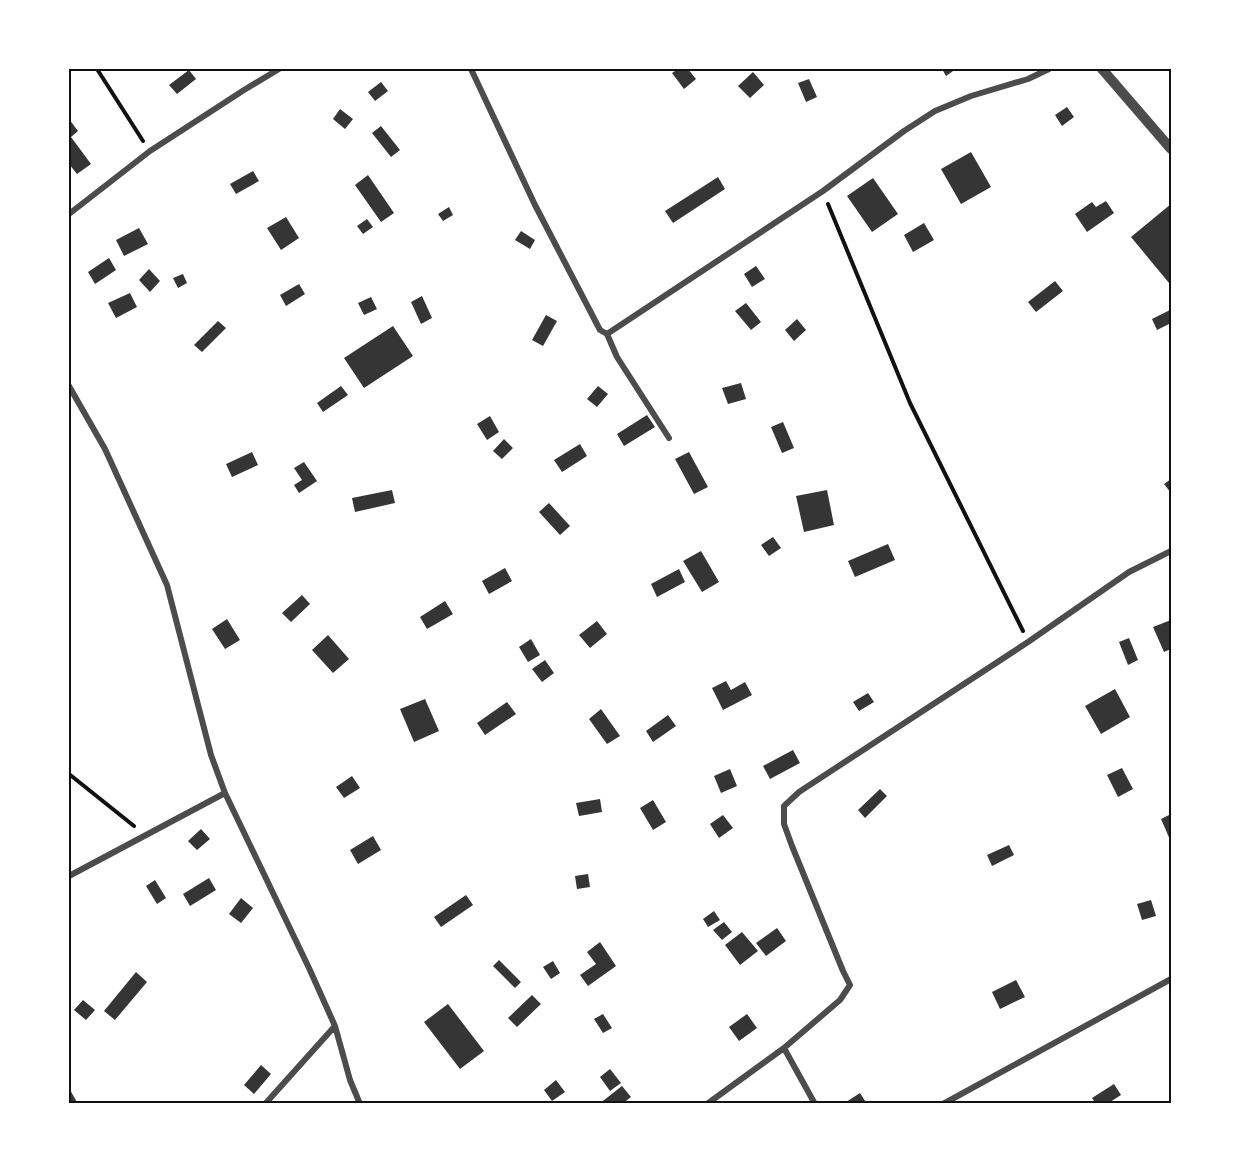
<svg xmlns="http://www.w3.org/2000/svg" width="1240" height="1173" font-family="Lato,sans-serif">
<style>
.building{fill:#353535}
.lines{fill:none;stroke-linecap:round;stroke-linejoin:round}
.path{stroke:#111;stroke-width:4}
.minor{stroke:#4c4c4c;stroke-width:6}
.tertiary{stroke:#4c4c4c;stroke-width:10}
.neatline{fill:none;stroke:#111;stroke-width:2}
</style>
<rect width="100%" height="100%" fill="#fff"/>
<path class="building" d="M 678,69 L 688,69 L 696,79 L 684,89 L 672,73 Z
M 942,69 L 956,69 L 946,76 Z
M 189,70 L 196,79 L 177,94 L 169,85 Z
M 753,72 L 764,85 L 750,98 L 738,86 Z
M 809,79 L 817,97 L 806,102 L 798,83 Z
M 381,82 L 388,91 L 375,101 L 368,92 Z
M 1067,107 L 1074,117 L 1062,126 L 1055,115 Z
M 340,109 L 353,119 L 345,129 L 333,119 Z
M 69,119 L 78,131 L 71,137 L 91,164 L 77,174 L 69,164 Z
M 381,126 L 400,150 L 391,157 L 372,133 Z
M 971,152 L 991,187 L 961,204 L 941,169 Z
M 253,171 L 259,181 L 236,194 L 230,184 Z
M 368,175 L 394,213 L 381,222 L 355,185 Z
M 718,177 L 725,189 L 673,223 L 665,211 Z
M 873,178 L 898,214 L 872,232 L 847,196 Z
M 1106,201 L 1114,213 L 1087,232 L 1075,214 L 1092,202 L 1096,207 Z
M 1171,204 L 1171,281 L 1169,283 L 1131,237 Z
M 449,207 L 453,215 L 443,221 L 438,214 Z
M 286,217 L 299,238 L 281,250 L 267,228 Z
M 367,219 L 373,227 L 363,234 L 357,226 Z
M 924,223 L 934,240 L 913,252 L 904,235 Z
M 139,228 L 148,244 L 124,256 L 116,240 Z
M 521,231 L 535,240 L 530,249 L 515,240 Z
M 109,258 L 116,270 L 95,284 L 88,272 Z
M 756,266 L 765,279 L 752,287 L 744,274 Z
M 149,269 L 160,281 L 150,292 L 139,280 Z
M 183,274 L 187,283 L 178,288 L 173,278 Z
M 1055,281 L 1063,291 L 1036,312 L 1028,302 Z
M 299,284 L 305,294 L 286,306 L 280,295 Z
M 130,293 L 137,307 L 116,318 L 108,303 Z
M 422,296 L 432,318 L 421,324 L 411,302 Z
M 371,297 L 377,309 L 364,315 L 358,303 Z
M 746,303 L 761,322 L 751,330 L 735,311 Z
M 1170,310 L 1171,313 L 1171,323 L 1157,330 L 1152,319 Z
M 546,315 L 557,321 L 543,346 L 532,340 Z
M 797,319 L 806,330 L 794,341 L 785,330 Z
M 218,321 L 226,328 L 202,352 L 194,345 Z
M 393,326 L 413,356 L 364,388 L 344,358 Z
M 741,383 L 746,399 L 728,404 L 722,388 Z
M 341,386 L 348,395 L 323,412 L 317,403 Z
M 598,386 L 608,394 L 597,407 L 587,399 Z
M 647,415 L 655,427 L 624,446 L 617,434 Z
M 490,416 L 499,432 L 487,440 L 477,424 Z
M 783,422 L 794,448 L 782,453 L 771,427 Z
M 504,439 L 513,448 L 502,459 L 493,451 Z
M 580,444 L 587,456 L 562,472 L 554,460 Z
M 252,452 L 258,465 L 232,477 L 226,464 Z
M 689,452 L 708,487 L 694,494 L 675,459 Z
M 304,462 L 317,481 L 299,493 L 294,485 L 302,480 L 294,468 Z
M 1171,479 L 1171,493 L 1164,484 Z
M 392,490 L 395,503 L 355,512 L 352,498 Z
M 827,490 L 834,525 L 804,532 L 796,496 Z
M 549,503 L 570,526 L 560,535 L 539,512 Z
M 773,537 L 781,548 L 769,556 L 761,545 Z
M 888,544 L 895,560 L 855,577 L 848,561 Z
M 701,551 L 719,582 L 702,592 L 683,561 Z
M 505,568 L 512,581 L 489,594 L 482,581 Z
M 679,569 L 685,582 L 657,597 L 651,584 Z
M 302,595 L 310,604 L 291,622 L 282,613 Z
M 445,601 L 453,614 L 427,629 L 420,617 Z
M 227,619 L 240,640 L 225,649 L 212,629 Z
M 1171,620 L 1171,649 L 1164,652 L 1153,627 Z
M 597,621 L 607,634 L 590,648 L 579,635 Z
M 328,635 L 349,659 L 333,673 L 312,650 Z
M 1129,638 L 1138,660 L 1128,665 L 1119,642 Z
M 531,639 L 540,655 L 528,662 L 519,647 Z
M 545,660 L 554,673 L 542,682 L 532,669 Z
M 726,681 L 731,690 L 745,682 L 752,695 L 723,710 L 712,688 Z
M 1115,689 L 1130,717 L 1101,734 L 1085,706 Z
M 868,693 L 874,702 L 859,711 L 853,702 Z
M 425,699 L 439,731 L 414,742 L 400,709 Z
M 507,702 L 516,714 L 485,735 L 477,723 Z
M 601,709 L 620,736 L 607,744 L 589,719 Z
M 668,715 L 676,726 L 653,742 L 646,731 Z
M 793,750 L 800,763 L 770,779 L 763,766 Z
M 1122,768 L 1133,789 L 1118,797 L 1107,775 Z
M 730,769 L 737,786 L 721,793 L 714,776 Z
M 352,776 L 360,788 L 344,798 L 336,787 Z
M 880,789 L 887,796 L 865,818 L 858,810 Z
M 600,799 L 602,812 L 579,816 L 576,803 Z
M 653,800 L 666,822 L 653,830 L 640,808 Z
M 1171,814 L 1171,842 L 1161,819 Z
M 723,815 L 733,828 L 719,838 L 710,824 Z
M 201,829 L 210,839 L 197,850 L 188,841 Z
M 373,836 L 381,850 L 358,864 L 350,850 Z
M 1009,845 L 1014,855 L 992,866 L 987,855 Z
M 588,874 L 590,887 L 577,889 L 575,876 Z
M 209,878 L 216,890 L 190,906 L 183,894 Z
M 155,880 L 166,898 L 157,904 L 146,886 Z
M 466,895 L 473,905 L 441,927 L 434,917 Z
M 241,898 L 253,908 L 241,923 L 229,914 Z
M 1151,900 L 1156,916 L 1142,920 L 1137,904 Z
M 714,911 L 720,920 L 708,927 L 703,919 Z
M 724,922 L 732,932 L 722,940 L 713,930 Z
M 777,928 L 786,941 L 766,956 L 756,943 Z
M 742,932 L 758,951 L 740,965 L 725,945 Z
M 600,942 L 616,966 L 588,986 L 580,975 L 596,964 L 587,952 Z
M 499,960 L 521,982 L 515,988 L 493,966 Z
M 553,961 L 560,973 L 551,979 L 543,967 Z
M 136,972 L 147,982 L 115,1020 L 104,1011 Z
M 1016,980 L 1025,997 L 1000,1009 L 992,992 Z
M 532,995 L 541,1004 L 517,1027 L 508,1018 Z
M 83,1000 L 95,1010 L 86,1020 L 74,1010 Z
M 448,1004 L 484,1051 L 460,1069 L 424,1022 Z
M 603,1014 L 612,1028 L 603,1033 L 594,1019 Z
M 747,1014 L 757,1028 L 739,1041 L 729,1027 Z
M 261,1065 L 271,1074 L 254,1094 L 244,1085 Z
M 610,1069 L 621,1083 L 610,1091 L 600,1077 Z
M 556,1080 L 565,1092 L 552,1101 L 544,1090 Z
M 1114,1084 L 1121,1095 L 1107,1104 L 1096,1104 L 1092,1098 Z
M 622,1086 L 631,1097 L 622,1104 L 599,1104 Z
M 69,1088 L 78,1104 L 69,1104 Z
M 860,1093 L 867,1104 L 843,1104 Z"/>
<g class="lines">
<path class="path" d="M 97,69 L 143,141
M 828,204 L 910,403 L 1023,631
M 69,774 L 134,826"/>
<path class="minor" d="M 471,69 L 535,205 L 600,330 L 607,334 L 823,191 L 904,131 L 935,111 L 971,96 L 1028,79 L 1049,69
M 69,214 L 150,151 L 244,90 L 279,69
M 607,334 L 617,357 L 669,438
M 69,386 L 105,449 L 167,585 L 211,755 L 225,793 L 309,968 L 335,1026 L 350,1080 L 360,1104
M 69,876 L 225,793
M 784,1048 L 815,1104
M 265,1104 L 335,1026
M 707,1104 L 784,1048 L 840,1000 L 850,985 L 843,971 L 792,846 L 784,824 L 784,806 L 799,792 L 1028,642 L 1129,572 L 1171,551
M 943,1104 L 1171,979"/>
<path class="tertiary" d="M 1102,69 L 1171,149"/>
</g>
<rect width="1240" height="1173" fill="none" stroke="#ffffff" stroke-width="141"/>
<rect x="70" y="70" width="1100" height="1032" class="neatline"/>
</svg>
